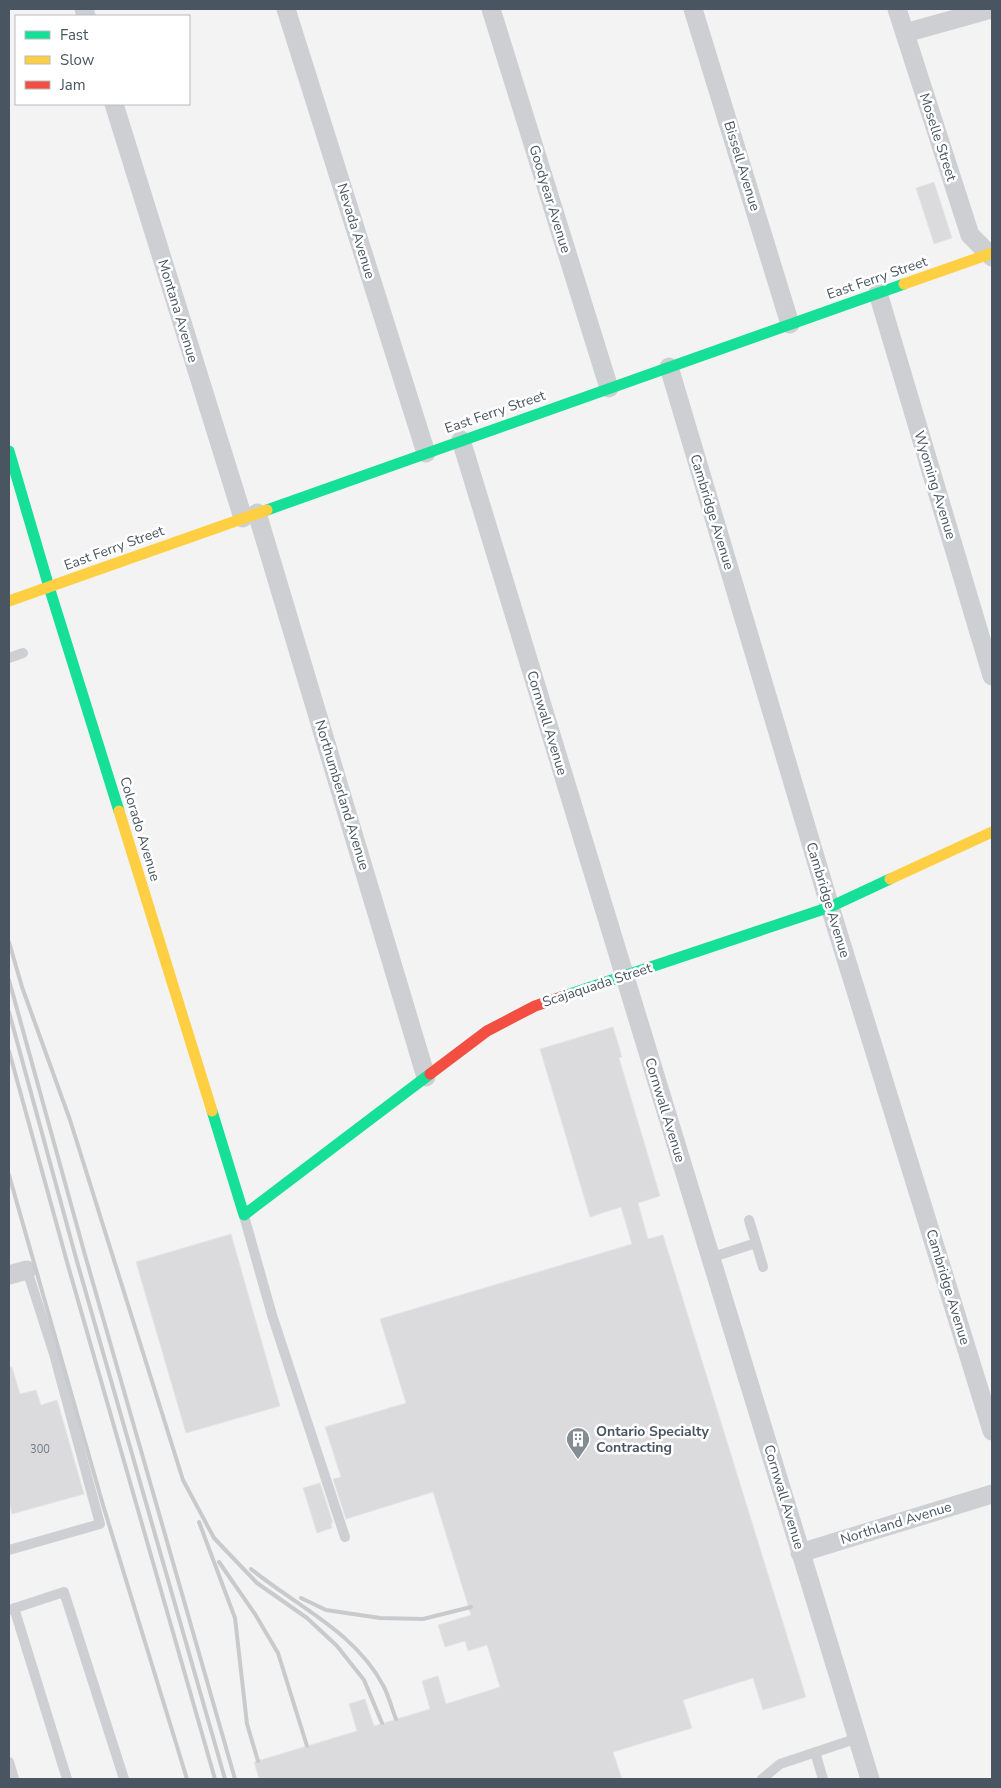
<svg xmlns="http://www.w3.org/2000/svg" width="1001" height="1788" font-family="'Nunito Sans',sans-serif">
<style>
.building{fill:#dbdbdd;stroke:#e5e5e6}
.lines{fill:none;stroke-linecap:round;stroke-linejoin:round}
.lane{stroke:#cdcfd2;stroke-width:10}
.street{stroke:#cdcfd2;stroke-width:19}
.fast{stroke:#16e098;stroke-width:11}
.slow{stroke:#ffcf43;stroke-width:11}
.jam{stroke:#f24e42;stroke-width:11}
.rail{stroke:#c8cacc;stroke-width:4}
.labels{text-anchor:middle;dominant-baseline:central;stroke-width:5;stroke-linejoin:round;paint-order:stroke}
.number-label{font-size:11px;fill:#6f7981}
.street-label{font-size:14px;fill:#495661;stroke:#fff}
.poi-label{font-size:14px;font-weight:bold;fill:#495661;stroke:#fff;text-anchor:start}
</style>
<rect width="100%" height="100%" fill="#f4f3f3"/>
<path class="building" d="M 934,182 L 952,238 L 934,244 L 916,188 Z
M 613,1027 L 622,1057 L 619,1058 L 660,1196 L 638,1203 L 648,1239 L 663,1235 L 806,1697 L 763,1710 L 753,1678 L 683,1700 L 692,1728 L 613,1752 L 622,1779 L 259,1779 L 254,1762 L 357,1731 L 349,1704 L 365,1699 L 374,1726 L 430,1709 L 422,1681 L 438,1676 L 446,1704 L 500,1687 L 487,1645 L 468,1651 L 465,1641 L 445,1647 L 438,1625 L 471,1615 L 433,1492 L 346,1519 L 333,1479 L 341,1477 L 325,1427 L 406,1403 L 380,1319 L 632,1244 L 621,1207 L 590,1217 L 540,1049 Z
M 231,1234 L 280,1406 L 186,1433 L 136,1262 Z
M 9,1367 L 12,1367 L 20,1394 L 36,1390 L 41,1405 L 57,1400 L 84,1494 L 12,1514 L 9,1502 Z
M 320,1483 L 333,1523 L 331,1523 L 332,1528 L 317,1533 L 303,1488 Z"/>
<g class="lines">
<path class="lane" d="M 9,658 L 23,653
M 244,1216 L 272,1315 L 345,1537
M 749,1220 L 756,1243
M 710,1258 L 756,1243 L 763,1267
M 9,1550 L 100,1524 L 54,1354 L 27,1270
M 14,1608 L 67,1779
M 9,1610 L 64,1592 L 124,1779
M 815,1752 L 823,1779
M 9,1762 L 14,1779
M 762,1779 L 780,1764 L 858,1738"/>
<path class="street" d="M 84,9 L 86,16
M 286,9 L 426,453
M 491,9 L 609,388
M 693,9 L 790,324
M 897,9 L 970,235 L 992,257
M 905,33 L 991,9
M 114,104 L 243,518
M 878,293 L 992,676
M 669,367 L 830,907 L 992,1431
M 461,440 L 870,1779
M 257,513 L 426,1077
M 9,1275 L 27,1270
M 800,1553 L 992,1494"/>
<path class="fast" d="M 9,451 L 49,587 L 119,811
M 267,510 L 904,284
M 567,995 L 830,907 L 890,879
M 212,1111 L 244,1215 L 430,1074"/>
<path class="slow" d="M 904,284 L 992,253
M 9,601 L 267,510
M 119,811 L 212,1111
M 890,879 L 992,832"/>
<path class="jam" d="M 430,1074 L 487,1031 L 535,1006 L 567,995"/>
<path class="rail" d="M 9,942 L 22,987 L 70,1120 L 183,1480 L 214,1538 L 257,1583 L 307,1618 L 337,1646 L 364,1680 L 382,1723
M 9,980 L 85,1255 L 235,1779
M 9,1012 L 76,1258 L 225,1779
M 9,1051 L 67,1262 L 215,1779
M 9,1175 L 103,1505 L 187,1779
M 199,1522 L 235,1618 L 247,1724 L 258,1761
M 219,1562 L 255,1614 L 278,1653 L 307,1746
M 251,1569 C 296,1606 356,1632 384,1687 C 389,1697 392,1709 396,1719
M 301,1598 L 326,1610 L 380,1618 L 423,1619 L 471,1607"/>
</g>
<defs>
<g id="building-pin" transform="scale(1.25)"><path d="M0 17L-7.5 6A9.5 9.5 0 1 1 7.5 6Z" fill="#858d94" stroke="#fff"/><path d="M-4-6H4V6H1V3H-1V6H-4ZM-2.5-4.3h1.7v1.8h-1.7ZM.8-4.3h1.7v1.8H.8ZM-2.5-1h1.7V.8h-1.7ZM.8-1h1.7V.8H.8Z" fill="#fff"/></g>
</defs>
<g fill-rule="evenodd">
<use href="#building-pin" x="578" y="1439"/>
</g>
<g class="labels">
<g class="number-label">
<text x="40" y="1449">300</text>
</g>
<g class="street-label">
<text transform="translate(938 137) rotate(72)">Moselle Street</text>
<text transform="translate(742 166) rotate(73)">Bissell Avenue</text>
<text transform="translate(550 199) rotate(73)">Goodyear Avenue</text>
<text transform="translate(356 231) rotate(73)">Nevada Avenue</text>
<text transform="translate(877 278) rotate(-19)">East Ferry Street</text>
<text transform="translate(178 311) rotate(73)">Montana Avenue</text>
<text transform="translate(495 412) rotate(-19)">East Ferry Street</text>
<text transform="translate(935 485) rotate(73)">Wyoming Avenue</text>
<text transform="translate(712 512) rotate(73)">Cambridge Avenue</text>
<text transform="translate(114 548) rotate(-20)">East Ferry Street</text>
<text transform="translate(547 723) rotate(73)">Cornwall Avenue</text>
<text transform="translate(342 795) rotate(73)">Northumberland Avenue</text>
<text transform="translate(140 829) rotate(73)">Colorado Avenue</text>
<text transform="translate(828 900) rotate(73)">Cambridge Avenue</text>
<text transform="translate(597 985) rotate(-18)">Scajaquada Street</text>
<text transform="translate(665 1110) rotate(73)">Cornwall Avenue</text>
<text transform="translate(948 1287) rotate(73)">Cambridge Avenue</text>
<text transform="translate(784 1497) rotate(73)">Cornwall Avenue</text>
<text transform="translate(896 1523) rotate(-17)">Northland Avenue</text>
</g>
<g class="poi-label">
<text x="596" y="1431">Ontario Specialty<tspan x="596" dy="16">Contracting</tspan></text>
</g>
</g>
<rect width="1001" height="1788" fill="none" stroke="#495661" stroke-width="20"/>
<rect x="15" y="15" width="175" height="90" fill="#ffffff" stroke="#b6bbc0"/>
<rect x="25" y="31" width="25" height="8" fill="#16e098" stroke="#b6bbc0"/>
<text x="60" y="40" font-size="15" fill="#495661">Fast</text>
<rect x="25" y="56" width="25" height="8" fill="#ffcf43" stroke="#b6bbc0"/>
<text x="60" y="65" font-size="15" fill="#495661">Slow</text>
<rect x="25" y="81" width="25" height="8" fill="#f24e42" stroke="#b6bbc0"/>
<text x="60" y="90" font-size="15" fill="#495661">Jam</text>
</svg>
